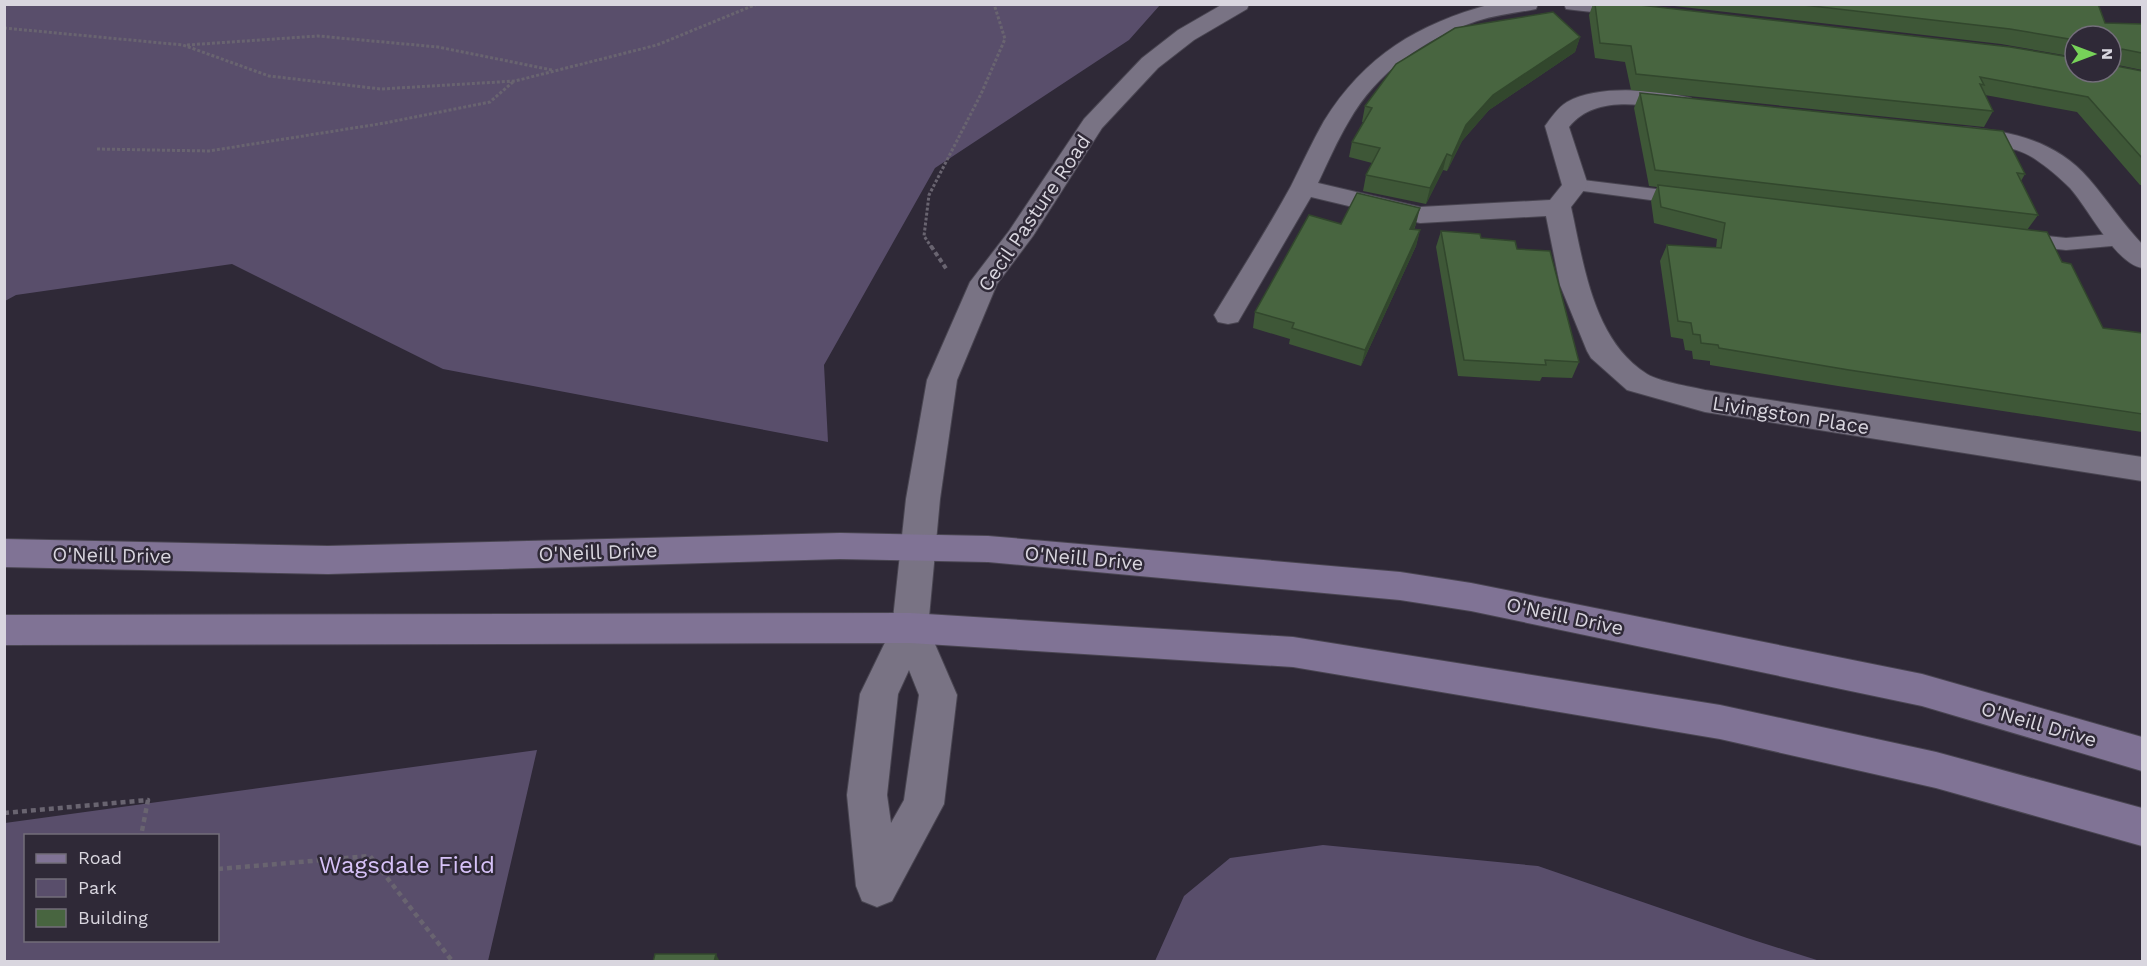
<svg xmlns="http://www.w3.org/2000/svg" width="2147" height="966" font-family="'Work Sans',sans-serif">
<style>
.green{fill:#594e6b;fill-rule:evenodd}
.lines{fill:none;stroke-linecap:round;stroke-linejoin:round}
.service-casing{stroke:#494551;stroke-width:2}
.minor-casing{stroke:#494551;stroke-width:2}
.tertiary-casing{stroke:#494551;stroke-width:2}
.secondary-casing{stroke:#494551;stroke-width:2}
.path-far2{stroke:#696470;stroke-width:3;stroke-dasharray:3 2;stroke-linecap:butt}
.path-far1{stroke:#696470;stroke-width:4;stroke-dasharray:4.5 3;stroke-linecap:butt}
.path{stroke:#696470;stroke-width:4.5;stroke-dasharray:5 4;stroke-linecap:butt}
.service{fill:#797384;fill-rule:evenodd}
.minor{fill:#797384;fill-rule:evenodd}
.tertiary{fill:#797384;fill-rule:evenodd}
.secondary{fill:#807395;fill-rule:evenodd}
.wall{fill:#3e5737}
.shaded-wall{fill:#32472d}
.building{fill:#486540;stroke:#32472d;stroke-width:1.5}
.labels{text-anchor:middle;dominant-baseline:central;stroke-width:5;stroke-linejoin:round;paint-order:stroke}
.street-label{font-size:20px;fill:#d9d6df;stroke:#2f2937}
.near-park-label{font-size:24px;fill:#d7c2f8;stroke:#2f2937}
</style>
<rect width="100%" height="100%" fill="#2f2937"/>
<path class="green" d="M 4,5 L 5,4 L 1160,5 L 1129,40 L 935,168 L 824,365 L 828,442 L 443,369 L 232,264 L 16,295 L 5,301 Z
M 537,750 L 488,961 L 5,961 L 5,823 ZM 26,836 L 218,836 L 218,940 L 26,940 Z
M 1323,845 L 1538,866 L 1747,938 L 1820,961 L 1155,961 L 1184,896 L 1230,858 Z"/>
<g class="lines">
<g class="service-casing">
<path id="service" d="M 1575,179 L 1688,193 L 1695,195 L 1698,199 L 1695,203 L 1688,205 L 1568,189 L 1565,185 L 1568,181 Z
M 2019,233 L 2066,238 L 2123,233 L 2130,234 L 2133,239 L 2130,244 L 2123,245 L 2066,250 L 2012,244 L 2009,239 L 2012,234 Z"/>
</g>
<g class="minor-casing">
<path id="minor" d="M 1491,4 L 1538,4 L 1536,9 C 1516,13 1496,15 1477,21 C 1424,39 1377,72 1349,121 C 1337,141 1328,162 1318,183 L 1420,207 L 1550,200 L 1562,185 L 1545,126 C 1551,118 1558,107 1567,102 C 1598,84 1658,90 1691,98 L 1695,103 L 1691,108 L 1683,110 C 1646,106 1596,93 1569,127 L 1588,185 L 1571,207 C 1584,265 1593,340 1647,374 C 1660,382 1689,386 1705,390 L 2142,457 L 2142,481 L 1705,412 L 1627,390 L 1591,358 L 1587,351 L 1560,285 L 1546,216 L 1420,223 L 1311,197 L 1238,322 L 1228,324 L 1218,322 L 1214,315 C 1240,272 1267,230 1291,186 C 1302,164 1312,142 1324,121 C 1365,55 1418,24 1491,4 Z
M 1564,4 L 1638,4 L 1646,6 L 1649,11 L 1646,16 L 1638,17 L 1574,10 L 1566,9 Z
M 1964,127 C 2011,131 2057,141 2089,179 C 2108,201 2123,224 2142,244 L 2142,268 C 2115,263 2089,209 2070,188 C 2060,178 2047,167 2035,159 C 2012,143 1981,146 1955,139 L 1952,134 L 1955,129 Z"/>
</g>
<g class="tertiary-casing">
<path id="tertiary" d="M 1223,4 L 1249,4 L 1247,9 L 1194,40 L 1158,68 L 1102,128 L 1033,236 L 997,284 L 957,380 L 940,499 L 928,628 L 957,695 L 944,804 L 892,901 L 877,907 L 862,901 L 856,886 L 847,795 L 860,694 L 892,628 L 906,499 L 927,380 L 970,282 L 1009,231 L 1084,119 L 1142,58 L 1178,30 ZM 909,670 L 919,695 L 904,800 L 891,823 L 887,795 L 898,694 Z"/>
</g>
<g class="secondary-casing">
<path id="secondary" d="M 840,533 L 988,536 L 1400,572 L 1471,583 L 1922,674 L 2142,737 L 2142,771 L 1922,706 L 1471,611 L 1400,600 L 988,562 L 840,559 L 328,574 L 4,567 L 4,539 L 328,546 Z
M 910,613 L 1293,637 L 1720,705 L 1936,752 L 2142,808 L 2142,846 L 1936,788 L 1720,739 L 1293,667 L 910,643 L 4,645 L 4,615 Z"/>
</g>
<path class="path-far2" d="M 4,28 L 183,45 L 269,76 L 381,89 L 515,81 L 657,45 L 757,4
M 187,45 L 318,36 L 438,47 L 552,70
M 97,149 L 209,151 L 385,123 L 490,102 L 514,81
M 932,248 L 924,236 L 929,195 L 981,94 L 1005,39 L 994,4"/>
<path class="path-far1" d="M 931,246 L 947,270"/>
<path class="path" d="M 4,813 L 148,800 L 141,836
M 218,869 L 370,856 L 453,962"/>
<use href="#service" class="service"/>
<use href="#minor" class="minor"/>
<use href="#tertiary" class="tertiary"/>
<use href="#secondary" class="secondary"/>
</g>
<path class="wall" d="M 1593,4 L 1631,4 L 2111,72 L 2111,36 L 2075,36 L 2075,57 L 2001,44 L 1657,4 L 2098,4 L 2105,23 L 2142,24 L 2142,70 L 2113,64 L 2112,65 L 2142,71 L 2142,185 L 2140,185 L 2077,112 L 1985,95 L 1993,111 L 1984,127 L 1631,90 L 1625,62 L 1595,58 L 1589,15 Z
M 1580,37 L 1575,52 L 1489,110 L 1462,141 L 1447,171 L 1443,170 L 1426,204 L 1363,191 L 1366,175 L 1372,163 L 1349,157 L 1352,142 L 1364,122 L 1362,122 L 1365,106 Z
M 1640,93 L 2025,174 L 2021,181 L 2038,215 L 2027,230 L 2062,262 L 2103,328 L 2142,333 L 2142,432 L 1838,386 L 1710,365 L 1710,361 L 1693,359 L 1692,351 L 1685,350 L 1683,339 L 1671,337 L 1660,261 L 1667,245 L 1716,248 L 1717,239 L 1654,223 L 1651,201 L 1657,187 L 1649,186 L 1634,108 Z
M 1341,224 L 1416,224 L 1414,230 L 1420,230 L 1416,246 L 1361,366 L 1289,344 L 1290,339 L 1253,328 L 1255,312 Z
M 1441,231 L 1481,238 L 1517,249 L 1579,362 L 1572,378 L 1542,377 L 1540,381 L 1458,376 L 1436,247 Z"/>
<path class="shaded-wall" d="M 1580,37 L 1575,52 L 1489,110 L 1462,141 L 1447,171 L 1452,156 L 1466,125 L 1493,95 Z
M 1447,154 L 1443,170 L 1426,204 L 1430,188 Z
M 1420,208 L 1416,224 L 1406,246 L 1410,229 Z
M 1420,230 L 1416,246 L 1361,366 L 1365,350 Z
M 716,954 L 720,962 L 714,962 Z"/>
<path class="building" d="M 1595,4 L 1631,4 L 2010,47 L 2075,58 L 2075,72 L 2111,72 L 2111,65 L 2142,71 L 2142,158 L 2088,97 L 1980,77 L 1984,85 L 1980,84 L 1993,111 L 1636,74 L 1631,46 L 1600,43 Z
M 1795,4 L 2098,4 L 2105,23 L 2142,24 L 2142,53 L 2122,49 L 2119,54 L 2111,54 L 2111,36 L 2075,36 L 2075,40 L 2010,29 Z
M 1553,12 L 1580,37 L 1493,95 L 1466,125 L 1452,156 L 1447,154 L 1430,188 L 1366,175 L 1380,148 L 1352,142 L 1372,108 L 1365,106 L 1396,64 L 1455,28 Z
M 1640,93 L 2003,131 L 2025,174 L 2017,173 L 2038,215 L 1655,170 Z
M 1658,185 L 2047,232 L 2062,262 L 2071,264 L 2103,328 L 2142,333 L 2142,414 L 1849,370 L 1719,348 L 1718,345 L 1701,343 L 1700,335 L 1693,334 L 1691,323 L 1678,321 L 1667,245 L 1721,248 L 1725,223 L 1661,207 Z
M 1357,193 L 1420,208 L 1410,229 L 1420,230 L 1365,350 L 1292,328 L 1294,323 L 1255,312 L 1309,215 L 1341,224 Z
M 1441,231 L 1480,234 L 1481,238 L 1515,241 L 1517,249 L 1550,251 L 1579,362 L 1545,360 L 1546,365 L 1464,360 Z
M 655,954 L 716,954 L 714,962 L 653,962 Z"/>
<g class="labels">
<g class="street-label">
<text transform="translate(1034 213) rotate(-56)">Cecil Pasture Road</text>
<text transform="translate(1791 415) rotate(9)">Livingston Place</text>
<text transform="translate(598 552) rotate(-2)">O'Neill Drive</text>
<text transform="translate(112 555) rotate(1)">O'Neill Drive</text>
<text transform="translate(1084 558) rotate(5)">O'Neill Drive</text>
<text transform="translate(1565 616) rotate(12)">O'Neill Drive</text>
<text transform="translate(2039 724) rotate(16)">O'Neill Drive</text>
</g>
<g class="near-park-label">
<text x="407" y="865">Wagsdale Field</text>
</g>
</g>
<rect width="2147" height="966" fill="none" stroke="#d9d6df" stroke-width="12"/>
<rect x="24" y="834" width="195" height="108" fill="#2f2937" stroke="#736e7a" stroke-width="1.5"/>
<rect x="36" y="854" width="30" height="9" fill="#807395" stroke="#736e7a" stroke-width="1.5"/>
<text x="78" y="864" font-size="18" fill="#d9d6df">Road</text>
<rect x="36" y="879" width="30" height="18" fill="#594e6b" stroke="#736e7a" stroke-width="1.5"/>
<text x="78" y="894" font-size="18" fill="#d9d6df">Park</text>
<rect x="36" y="909" width="30" height="18" fill="#486540" stroke="#736e7a" stroke-width="1.5"/>
<text x="78" y="924" font-size="18" fill="#d9d6df">Building</text>
<g transform="translate(2093 54) rotate(90)"><circle r="28" fill="#2f2937" stroke="#736e7a" stroke-width="1.5"/>
<path d="M0-4.5L10 22L0 15L-10 22Z" fill="#77d259"/>
<text y="-9" font-size="16" font-weight="bold" text-anchor="middle" fill="#d9d6df">N</text>
</g>
</svg>
